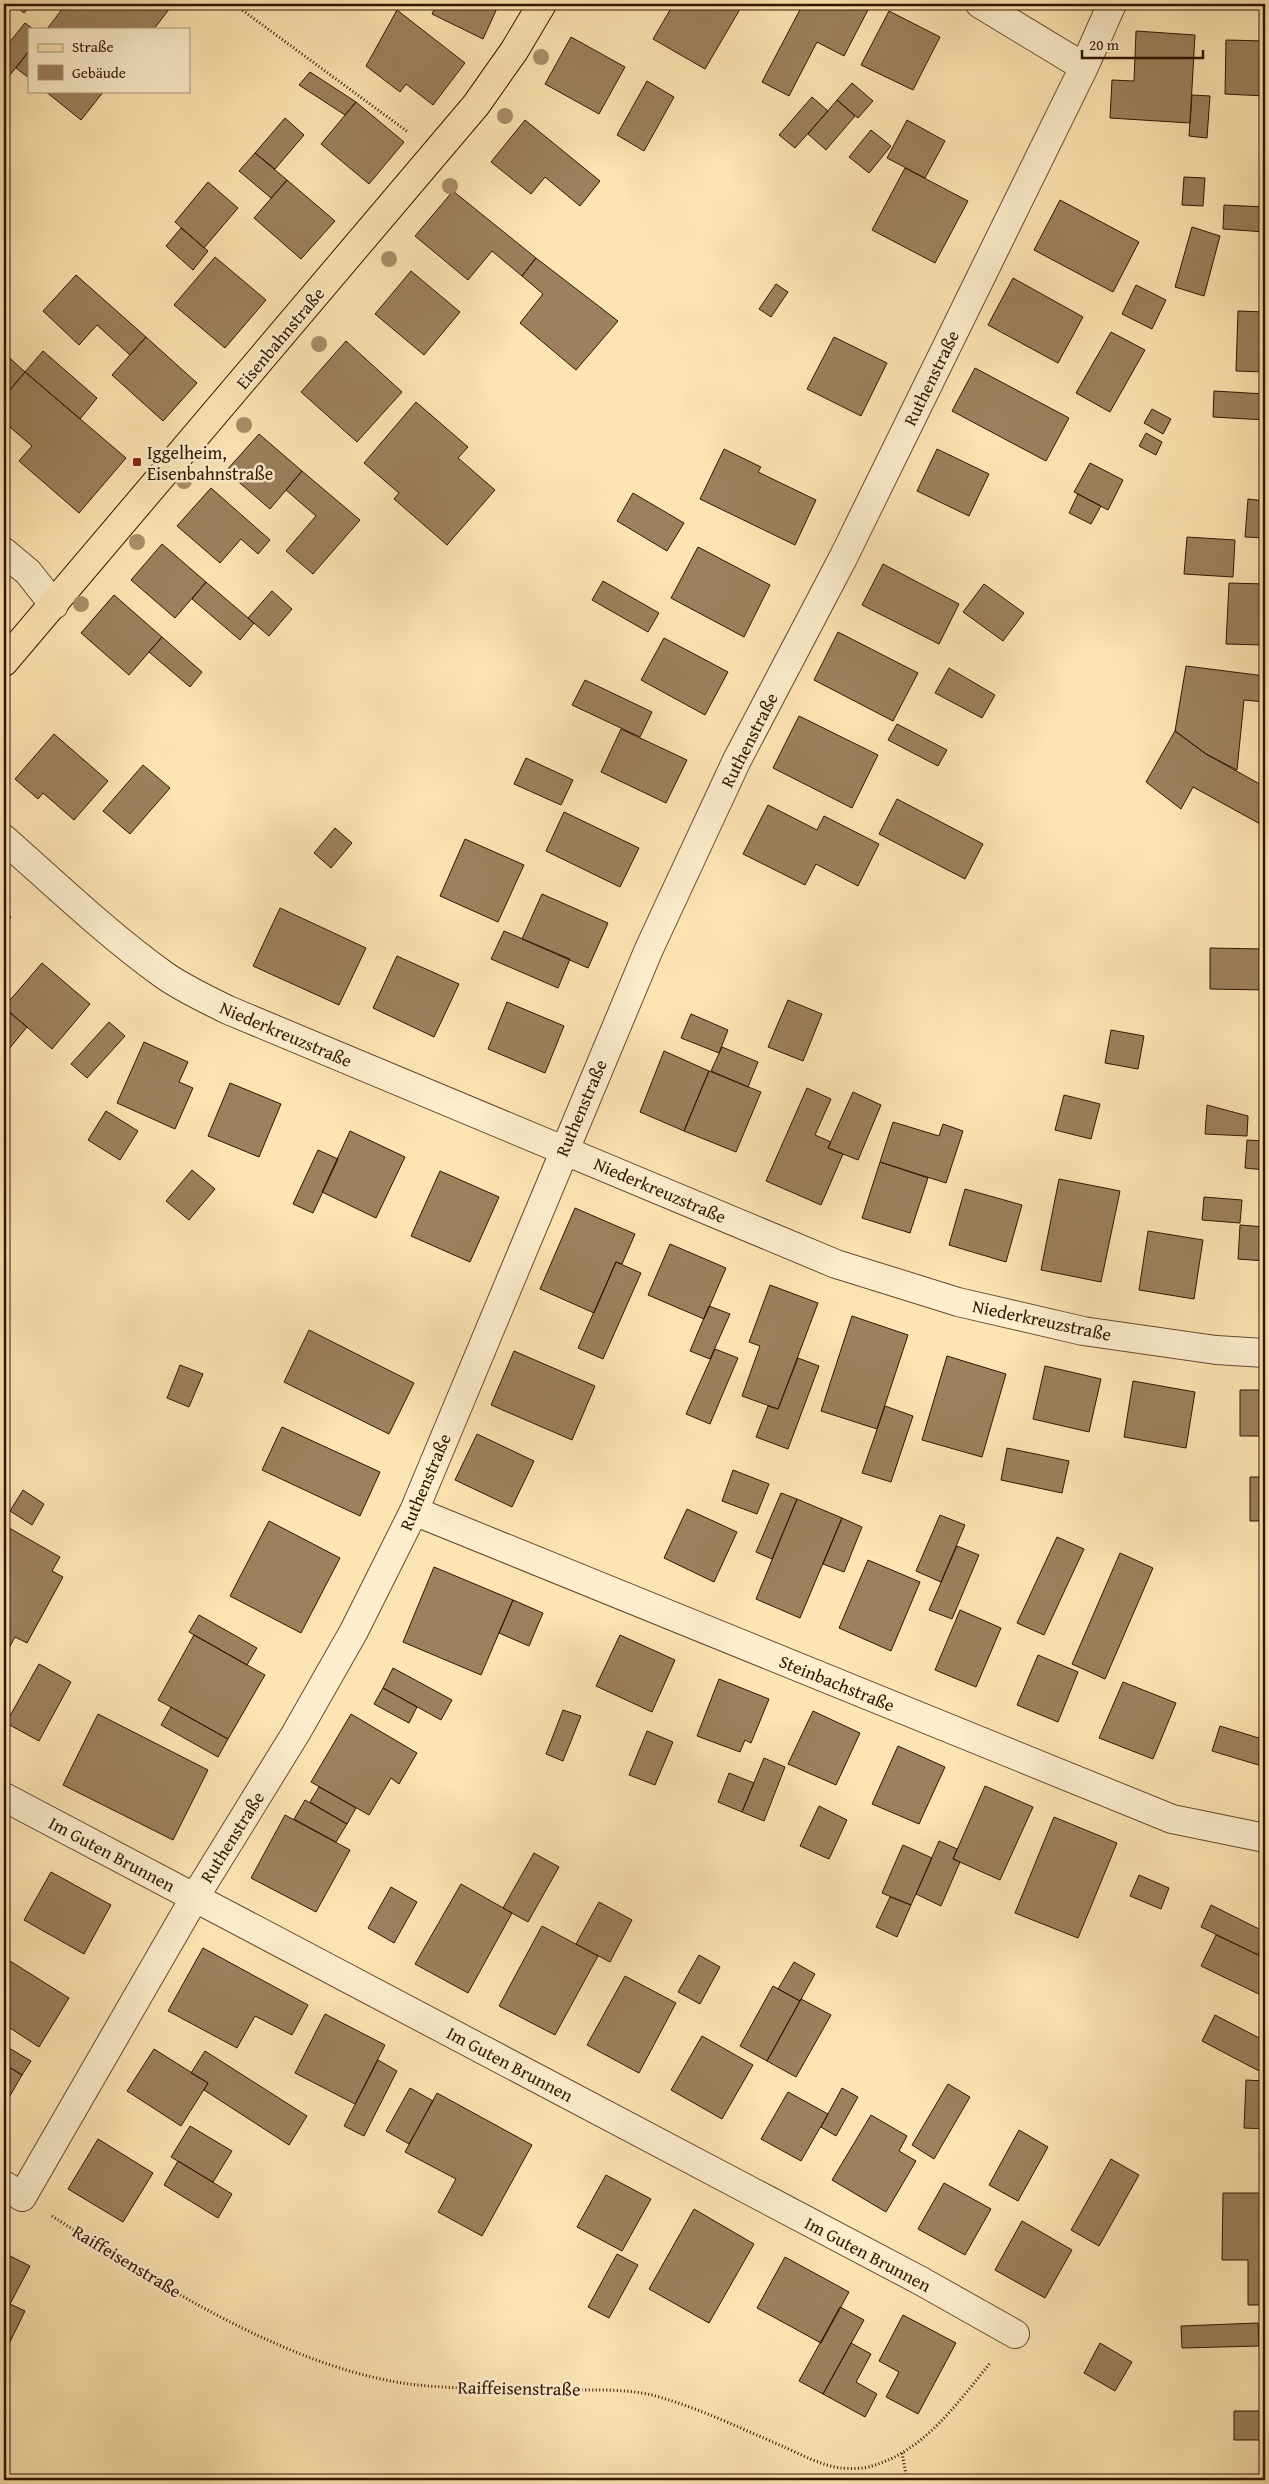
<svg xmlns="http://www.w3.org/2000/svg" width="1269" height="2484" font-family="'Gentium Book Plus',serif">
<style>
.building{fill:#9c815e;stroke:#321402}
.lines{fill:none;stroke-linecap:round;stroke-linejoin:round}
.minor-casing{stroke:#65482e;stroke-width:30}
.major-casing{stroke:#321402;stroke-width:30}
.path{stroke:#321402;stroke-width:3;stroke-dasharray:1 2.5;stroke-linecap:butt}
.minor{stroke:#feeece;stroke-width:28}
.major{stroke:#fde5b3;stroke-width:28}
.tree{fill:#a98f6a}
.poi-dot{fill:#8f2418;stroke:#feeece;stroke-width:2}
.labels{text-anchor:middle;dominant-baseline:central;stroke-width:5;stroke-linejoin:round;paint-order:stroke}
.street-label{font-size:18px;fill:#321402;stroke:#feeece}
.poi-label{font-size:18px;fill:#321402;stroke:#feeece;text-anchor:start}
</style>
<rect width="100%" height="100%" fill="#fde5b3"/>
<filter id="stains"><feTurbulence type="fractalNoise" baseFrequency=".004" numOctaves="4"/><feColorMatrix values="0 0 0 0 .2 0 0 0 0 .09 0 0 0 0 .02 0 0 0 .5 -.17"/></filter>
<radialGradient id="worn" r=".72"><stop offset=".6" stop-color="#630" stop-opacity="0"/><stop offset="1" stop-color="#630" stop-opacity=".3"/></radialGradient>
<path class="building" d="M 13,4 L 31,4 L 24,13 Z
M 66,4 L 71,4 L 79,10 L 84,4 L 164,4 L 170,8 L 154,29 L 47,29 Z
M 437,4 L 499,4 L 483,39 L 432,14 Z
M 671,4 L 743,4 L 705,69 L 653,39 L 673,5 Z
M 803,4 L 871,4 L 844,56 L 817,42 L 789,96 L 762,82 Z
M 397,10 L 465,63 L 433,105 L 406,84 L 400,92 L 366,66 Z
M 889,11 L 940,37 L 913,90 L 861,65 Z
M 25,23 L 33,29 L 29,29 L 29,51 L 10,75 L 4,70 L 4,49 Z
M 1136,31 L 1195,35 L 1190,123 L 1110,118 L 1112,80 L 1134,81 Z
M 571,37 L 625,67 L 599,114 L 545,84 Z
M 1226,40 L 1265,41 L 1265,96 L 1225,94 Z
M 29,51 L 29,78 L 16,68 Z
M 310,72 L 356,102 L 345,115 L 299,85 Z
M 647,81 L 674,97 L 644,151 L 617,135 Z
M 852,83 L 873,101 L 858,118 L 837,100 Z
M 45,91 L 104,91 L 81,120 Z
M 1192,95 L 1210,96 L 1207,138 L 1189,136 Z
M 812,97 L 828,111 L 795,148 L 779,135 Z
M 837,100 L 855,116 L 826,150 L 808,134 Z
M 356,102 L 404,142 L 369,184 L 321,144 Z
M 285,118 L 304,135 L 275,169 L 255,153 Z
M 525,120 L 600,181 L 580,206 L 545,177 L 531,194 L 491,162 Z
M 907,120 L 945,141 L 925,178 L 887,158 Z
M 871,130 L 891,146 L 869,173 L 849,157 Z
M 255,153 L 287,180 L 271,198 L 239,171 Z
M 905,168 L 968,201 L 935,263 L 872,230 Z
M 1184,177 L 1205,178 L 1203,206 L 1182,205 Z
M 287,180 L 335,221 L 301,259 L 254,218 Z
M 208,182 L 238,208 L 204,248 L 175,222 Z
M 453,191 L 536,258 L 522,276 L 492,251 L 468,280 L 415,236 Z
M 1060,200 L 1139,242 L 1113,292 L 1034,250 Z
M 1224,205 L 1265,207 L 1265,232 L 1223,229 Z
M 1192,227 L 1220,236 L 1204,296 L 1175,287 Z
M 181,228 L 208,251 L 193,270 L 166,246 Z
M 215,257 L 266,300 L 225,348 L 174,305 Z
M 536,258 L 618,321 L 576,370 L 520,323 L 543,294 L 522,276 Z
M 411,271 L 460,312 L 424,355 L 375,314 Z
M 76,275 L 146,337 L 130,355 L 97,325 L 79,345 L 43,311 Z
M 1013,278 L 1083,317 L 1058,363 L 988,325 Z
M 776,284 L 788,292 L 771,317 L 759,309 Z
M 1136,285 L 1166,300 L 1152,329 L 1122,314 Z
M 1238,311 L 1265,312 L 1265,372 L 1236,371 Z
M 1111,332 L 1145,350 L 1110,412 L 1076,393 Z
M 146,337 L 197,383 L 163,421 L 112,375 Z
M 834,337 L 887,363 L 861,416 L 807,389 Z
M 346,341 L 402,392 L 357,442 L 301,392 Z
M 43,351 L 97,398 L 80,419 L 25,372 Z
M 4,353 L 25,372 L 4,397 Z
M 975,368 L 1069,418 L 1046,461 L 952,411 Z
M 25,372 L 126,458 L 79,513 L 19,461 L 32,446 L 4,422 L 4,397 Z
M 1214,391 L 1265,394 L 1265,420 L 1213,417 Z
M 416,402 L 468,447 L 458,458 L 495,490 L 447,545 L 394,499 L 399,493 L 364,463 Z
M 1152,409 L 1171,419 L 1163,434 L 1144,423 Z
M 1146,433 L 1162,442 L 1156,455 L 1139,446 Z
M 259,434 L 302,471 L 270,509 L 226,471 Z
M 724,449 L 761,467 L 758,472 L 816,500 L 795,545 L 700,499 Z
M 937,449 L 989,474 L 969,516 L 917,491 Z
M 1090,463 L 1123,480 L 1108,510 L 1074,492 Z
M 302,471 L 360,520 L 313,574 L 286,551 L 316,516 L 286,490 Z
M 211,488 L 270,540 L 258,554 L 241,539 L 220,563 L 177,526 Z
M 633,493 L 684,523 L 667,551 L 617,521 Z
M 1078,494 L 1101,506 L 1091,524 L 1069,513 Z
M 1248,499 L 1265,501 L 1265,538 L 1245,537 Z
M 1187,537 L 1235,540 L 1233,577 L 1184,574 Z
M 162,544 L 206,582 L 175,618 L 131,580 Z
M 698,547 L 770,585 L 744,637 L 671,598 Z
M 883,564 L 959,604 L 939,644 L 862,605 Z
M 603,581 L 659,613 L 648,632 L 592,600 Z
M 206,582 L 254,623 L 240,640 L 192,599 Z
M 1229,583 L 1265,584 L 1263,645 L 1226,644 Z
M 984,584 L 1024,613 L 1003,641 L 963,612 Z
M 272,591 L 292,609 L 269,636 L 248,618 Z
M 114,595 L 162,637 L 129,675 L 81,633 Z
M 838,632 L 918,673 L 893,721 L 814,680 Z
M 162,637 L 202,672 L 190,687 L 149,652 Z
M 664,638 L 728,672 L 705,715 L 641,680 Z
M 1186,666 L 1265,676 L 1265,702 L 1244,700 L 1237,770 L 1206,754 L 1175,731 Z
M 949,668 L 995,695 L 982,718 L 935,693 Z
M 585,680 L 652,712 L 640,737 L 572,705 Z
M 799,716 L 878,755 L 852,808 L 773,768 Z
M 897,724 L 947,750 L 938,766 L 888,740 Z
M 621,729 L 687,760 L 666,803 L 601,772 Z
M 1175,731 L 1206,754 L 1265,787 L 1265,868 L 1260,868 L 1262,825 L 1193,787 L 1181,809 L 1146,782 Z
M 54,734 L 108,781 L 74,820 L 43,793 L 38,799 L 15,779 Z
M 526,758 L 573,780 L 561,805 L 514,784 Z
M 143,765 L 170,788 L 130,834 L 103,811 Z
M 897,799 L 983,844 L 965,879 L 879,834 Z
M 768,805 L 817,830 L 824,816 L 879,844 L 858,886 L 816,864 L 805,885 L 743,854 Z
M 564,812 L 639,848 L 620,887 L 546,851 Z
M 335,828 L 352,843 L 331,868 L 314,853 Z
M 465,839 L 524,865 L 498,922 L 440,896 Z
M 542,894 L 608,923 L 588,968 L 522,939 Z
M 280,908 L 366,948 L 339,1005 L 253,966 Z
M 4,910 L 11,917 L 4,926 Z
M 504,931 L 570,959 L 558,988 L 491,959 Z
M 1210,948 L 1265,949 L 1265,990 L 1210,989 Z
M 397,956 L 459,984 L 434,1037 L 373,1008 Z
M 42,963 L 90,1004 L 52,1049 L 4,1007 Z
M 788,1000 L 822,1014 L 803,1061 L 768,1047 Z
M 507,1002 L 564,1026 L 545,1073 L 488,1049 Z
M 4,1008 L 27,1027 L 4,1055 Z
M 691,1014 L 728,1030 L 719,1053 L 681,1038 Z
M 109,1022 L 125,1036 L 87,1078 L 71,1064 Z
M 1111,1030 L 1144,1036 L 1138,1069 L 1105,1063 Z
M 144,1042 L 188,1062 L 179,1082 L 193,1088 L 175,1129 L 117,1103 Z
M 722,1047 L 758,1062 L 748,1087 L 711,1071 Z
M 664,1051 L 709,1071 L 684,1131 L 640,1112 Z
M 1262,1055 L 1265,1055 L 1265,1077 L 1262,1077 Z
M 709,1071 L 761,1092 L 736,1152 L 684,1131 Z
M 230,1083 L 281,1104 L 259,1157 L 208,1136 Z
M 807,1088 L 831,1099 L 815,1135 L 831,1142 L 828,1148 L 843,1154 L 821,1205 L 766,1181 Z
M 853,1092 L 881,1105 L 858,1160 L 828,1148 Z
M 1064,1095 L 1100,1104 L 1091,1139 L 1055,1130 Z
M 1207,1105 L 1248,1116 L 1247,1136 L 1205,1134 Z
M 106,1111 L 138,1131 L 120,1160 L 88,1140 Z
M 893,1122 L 939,1136 L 943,1124 L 963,1131 L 946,1183 L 880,1162 Z
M 350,1131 L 405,1157 L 376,1218 L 322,1192 Z
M 1247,1140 L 1265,1141 L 1265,1170 L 1245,1168 Z
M 318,1150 L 338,1159 L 313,1213 L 293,1204 Z
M 880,1162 L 928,1178 L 910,1233 L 862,1218 Z
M 192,1170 L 215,1189 L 189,1220 L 166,1201 Z
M 440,1171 L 499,1197 L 470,1262 L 411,1236 Z
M 1059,1179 L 1120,1191 L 1101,1282 L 1041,1270 Z
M 965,1189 L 1022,1205 L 1006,1262 L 949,1245 Z
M 1204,1197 L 1242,1200 L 1240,1223 L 1202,1220 Z
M 575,1208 L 635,1234 L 622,1264 L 616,1262 L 594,1313 L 540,1289 Z
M 1240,1225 L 1265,1227 L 1265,1261 L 1238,1259 Z
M 1148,1231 L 1203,1240 L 1194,1299 L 1139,1290 Z
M 670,1244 L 726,1268 L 704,1319 L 648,1295 Z
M 616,1262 L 641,1273 L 603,1359 L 578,1348 Z
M 770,1285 L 818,1303 L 778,1409 L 742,1396 L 760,1346 L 749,1342 Z
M 709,1306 L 730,1314 L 710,1359 L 690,1351 Z
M 852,1316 L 908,1335 L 877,1429 L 821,1411 Z
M 309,1330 L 414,1383 L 389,1434 L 284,1382 Z
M 715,1349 L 738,1358 L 710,1424 L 686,1414 Z
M 514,1351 L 595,1386 L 572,1440 L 491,1405 Z
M 947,1356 L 1006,1374 L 982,1457 L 922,1440 Z
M 798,1358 L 819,1366 L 788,1449 L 756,1437 L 768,1406 L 778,1409 Z
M 180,1365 L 203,1374 L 189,1407 L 167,1398 Z
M 1045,1366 L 1101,1379 L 1089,1432 L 1033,1419 Z
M 1133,1381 L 1195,1392 L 1186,1448 L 1124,1437 Z
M 1240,1390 L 1265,1390 L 1265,1436 L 1240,1436 Z
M 885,1406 L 913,1416 L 891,1482 L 862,1473 Z
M 282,1427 L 380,1472 L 360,1516 L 262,1470 Z
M 477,1434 L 534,1461 L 512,1507 L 455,1480 Z
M 1007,1448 L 1069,1461 L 1062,1493 L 1001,1480 Z
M 733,1470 L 769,1484 L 757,1514 L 722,1501 Z
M 1250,1477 L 1265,1477 L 1265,1521 L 1250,1521 Z
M 23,1490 L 44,1504 L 32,1525 L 10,1511 Z
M 781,1493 L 797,1499 L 772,1559 L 756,1552 Z
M 797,1499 L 842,1518 L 800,1618 L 756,1599 Z
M 687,1509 L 737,1532 L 714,1582 L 664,1558 Z
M 940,1515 L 965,1525 L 941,1582 L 916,1571 Z
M 842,1518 L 862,1527 L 844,1572 L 823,1564 Z
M 269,1521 L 340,1558 L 301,1633 L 230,1596 Z
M 4,1525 L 60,1557 L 52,1571 L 63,1577 L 27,1643 L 15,1637 L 8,1650 L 4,1648 Z
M 1057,1537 L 1084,1549 L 1044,1635 L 1017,1623 Z
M 957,1546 L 979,1555 L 952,1619 L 929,1610 Z
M 1120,1553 L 1153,1568 L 1105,1679 L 1072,1664 Z
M 868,1560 L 920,1582 L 891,1651 L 839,1628 Z
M 434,1567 L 513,1600 L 481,1675 L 403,1642 Z
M 513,1600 L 543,1613 L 529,1646 L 499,1633 Z
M 960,1610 L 1001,1628 L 976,1687 L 935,1670 Z
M 199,1615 L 257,1648 L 247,1665 L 189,1632 Z
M 194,1635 L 265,1675 L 228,1739 L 158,1700 Z
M 620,1635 L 675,1660 L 652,1712 L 596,1686 Z
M 1038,1655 L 1078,1672 L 1058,1722 L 1017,1705 Z
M 1262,1658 L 1265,1658 L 1265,1681 L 1261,1681 Z
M 39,1664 L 71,1682 L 39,1741 L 6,1723 Z
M 393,1668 L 452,1700 L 441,1720 L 383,1688 Z
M 719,1679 L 769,1699 L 751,1743 L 745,1740 L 740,1752 L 697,1736 Z
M 1123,1682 L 1176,1703 L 1153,1759 L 1099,1738 Z
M 383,1688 L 417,1707 L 409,1723 L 374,1704 Z
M 171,1707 L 228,1739 L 218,1757 L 161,1725 Z
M 563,1710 L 581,1716 L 563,1761 L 546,1754 Z
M 813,1711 L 860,1733 L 836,1785 L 788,1764 Z
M 98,1714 L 208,1770 L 173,1840 L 63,1785 Z
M 351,1714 L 417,1753 L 399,1784 L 391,1778 L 369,1815 L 311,1782 Z
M 1220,1726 L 1265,1740 L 1265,1767 L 1212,1751 Z
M 647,1731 L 673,1742 L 655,1785 L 629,1775 Z
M 898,1746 L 945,1767 L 919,1824 L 872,1804 Z
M 764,1758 L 785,1767 L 764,1821 L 742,1812 Z
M 729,1773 L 754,1783 L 742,1812 L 718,1802 Z
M 985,1786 L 1033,1807 L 1000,1880 L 953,1859 Z
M 319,1787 L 356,1808 L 347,1824 L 310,1802 Z
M 305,1800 L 347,1824 L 336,1842 L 294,1819 Z
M 819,1806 L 847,1820 L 829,1859 L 800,1846 Z
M 285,1815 L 350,1850 L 316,1912 L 251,1878 Z
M 1054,1817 L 1117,1843 L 1078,1938 L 1015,1913 Z
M 939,1841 L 957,1849 L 953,1859 L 960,1862 L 941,1906 L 916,1894 Z
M 903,1845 L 932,1858 L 911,1905 L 882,1893 Z
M 534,1853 L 559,1867 L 528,1922 L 503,1908 Z
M 51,1872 L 111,1905 L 84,1954 L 24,1920 Z
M 1139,1875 L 1169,1888 L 1161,1909 L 1130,1896 Z
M 461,1884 L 512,1913 L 468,1993 L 415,1964 Z
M 391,1887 L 417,1902 L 394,1943 L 368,1928 Z
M 890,1897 L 911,1905 L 897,1937 L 876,1927 Z
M 599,1902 L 632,1920 L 610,1962 L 576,1944 Z
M 1211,1905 L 1265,1932 L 1265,1941 L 1258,1955 L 1201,1927 Z
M 542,1926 L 598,1956 L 555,2035 L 499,2006 Z
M 1216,1935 L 1265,1958 L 1265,1997 L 1201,1966 Z
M 203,1948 L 308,2005 L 292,2035 L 255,2016 L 237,2048 L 168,2011 Z
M 699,1955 L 720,1967 L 700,2004 L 678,1992 Z
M 10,1961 L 69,1998 L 39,2047 L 4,2024 L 4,1971 Z
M 794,1962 L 815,1974 L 800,2001 L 778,1989 Z
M 625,1976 L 676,2003 L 639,2073 L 587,2045 Z
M 773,1986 L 800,2001 L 767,2061 L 740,2046 Z
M 801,1999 L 831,2015 L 796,2077 L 767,2061 Z
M 325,2014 L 385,2045 L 355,2104 L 295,2073 Z
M 1215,2015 L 1265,2041 L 1265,2065 L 1261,2072 L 1202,2041 Z
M 702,2036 L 753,2065 L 722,2119 L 671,2090 Z
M 4,2045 L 31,2061 L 22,2075 L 4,2064 Z
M 154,2049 L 208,2083 L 181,2126 L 127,2091 Z
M 205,2051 L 307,2116 L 289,2145 L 204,2090 L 208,2083 L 191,2073 Z
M 378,2060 L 397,2071 L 364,2136 L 344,2126 Z
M 4,2064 L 22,2075 L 4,2106 Z
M 1246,2080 L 1265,2081 L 1265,2129 L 1244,2128 Z
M 948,2084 L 970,2097 L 934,2159 L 912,2145 Z
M 410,2088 L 433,2101 L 409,2144 L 386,2131 Z
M 842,2088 L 858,2097 L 836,2136 L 821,2127 Z
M 788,2092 L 828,2114 L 801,2161 L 761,2139 Z
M 437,2093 L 532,2145 L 482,2236 L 438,2212 L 456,2179 L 405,2152 Z
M 871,2115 L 907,2136 L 899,2151 L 916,2161 L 886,2212 L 832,2180 Z
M 190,2126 L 232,2151 L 213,2182 L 171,2157 Z
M 1019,2130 L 1048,2147 L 1018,2201 L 989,2185 Z
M 98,2139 L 153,2173 L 123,2222 L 68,2189 Z
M 1111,2159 L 1139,2175 L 1099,2246 L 1071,2230 Z
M 178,2161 L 232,2194 L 218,2218 L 164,2185 Z
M 606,2175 L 651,2199 L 622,2251 L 577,2227 Z
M 944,2183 L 991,2209 L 965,2255 L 918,2229 Z
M 1223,2193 L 1265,2193 L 1265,2305 L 1248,2305 L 1248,2260 L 1222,2260 Z
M 694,2209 L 754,2244 L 709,2323 L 649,2289 Z
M 1022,2221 L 1072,2250 L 1045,2298 L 995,2270 Z
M 4,2253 L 30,2266 L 10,2304 L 25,2311 L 4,2354 Z
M 617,2254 L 638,2265 L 609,2318 L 588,2307 Z
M 785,2257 L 849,2292 L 821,2343 L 757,2308 Z
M 840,2307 L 864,2320 L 823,2394 L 799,2381 Z
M 903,2315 L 956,2343 L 918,2414 L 886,2397 L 899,2372 L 879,2361 Z
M 1258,2323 L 1259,2346 L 1182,2348 L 1181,2326 Z
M 851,2343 L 871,2354 L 856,2382 L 877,2394 L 865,2417 L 823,2394 Z
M 1100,2343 L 1132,2362 L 1115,2391 L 1084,2373 Z
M 1234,2411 L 1265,2411 L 1265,2440 L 1234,2440 Z"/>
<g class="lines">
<g class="minor-casing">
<path id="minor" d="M 980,4 L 1084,67
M 4,552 L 28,572 L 54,605
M 4,839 C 56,885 107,934 164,975 C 184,989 206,999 228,1010 L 836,1264 L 958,1302 L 1083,1331 L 1216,1350 L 1265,1353
M 414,1511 L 1172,1819 L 1265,1838
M 4,1797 L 921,2281 L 1015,2334
M 4,2185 L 22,2197 L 195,1897 L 296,1733 L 354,1631 L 414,1511 L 649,949 L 737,760 L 843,558 L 1084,67 L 1112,4"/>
</g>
<g class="major-casing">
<path id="major" d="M 4,662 L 476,105 L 514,51 L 542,4"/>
</g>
<path class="path" d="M 234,4 L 408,132
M 52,2216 C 155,2282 294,2372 418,2385 C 467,2390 519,2389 569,2390 C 595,2390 626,2389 652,2395 C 697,2407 740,2428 782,2446 C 800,2454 822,2466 841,2468 C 849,2469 864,2469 872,2466 C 926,2450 957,2403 991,2362
M 902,2453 L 907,2480"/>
<use href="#minor" class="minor"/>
<use href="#major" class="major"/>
</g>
<g class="tree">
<circle cx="541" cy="57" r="8"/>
<circle cx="505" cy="116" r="8"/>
<circle cx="450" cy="186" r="8"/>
<circle cx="389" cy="259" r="8"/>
<circle cx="319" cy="344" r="8"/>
<circle cx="244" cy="425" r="8"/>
<circle cx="184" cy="481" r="8"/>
<circle cx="137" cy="542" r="8"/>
<circle cx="81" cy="604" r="8"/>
</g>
<rect class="poi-dot" x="132" y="457" width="10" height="10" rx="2.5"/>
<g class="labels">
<g class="street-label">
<text transform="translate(280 338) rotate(-50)">Eisenbahnstraße</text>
<text transform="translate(931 378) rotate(-64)">Ruthenstraße</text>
<text transform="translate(749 740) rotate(-63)">Ruthenstraße</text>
<text transform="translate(286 1034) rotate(23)">Niederkreuzstraße</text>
<text transform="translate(581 1108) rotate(-67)">Ruthenstraße</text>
<text transform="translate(660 1190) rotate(23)">Niederkreuzstraße</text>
<text transform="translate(1042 1320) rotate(12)">Niederkreuzstraße</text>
<text transform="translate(425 1482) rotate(-67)">Ruthenstraße</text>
<text transform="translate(837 1683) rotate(22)">Steinbachstraße</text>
<text transform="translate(232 1837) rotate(-58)">Ruthenstraße</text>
<text transform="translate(112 1854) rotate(28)">Im Guten Brunnen</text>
<text transform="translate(510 2064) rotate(28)">Im Guten Brunnen</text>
<text transform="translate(868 2254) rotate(28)">Im Guten Brunnen</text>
<text transform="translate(127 2261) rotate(31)">Raiffeisenstraße</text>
<text transform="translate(519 2388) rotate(1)">Raiffeisenstraße</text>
</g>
<g class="poi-label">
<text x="147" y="452">Iggelheim,<tspan x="147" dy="21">Eisenbahnstraße</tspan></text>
</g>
</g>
<rect width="1269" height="2484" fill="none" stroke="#fde5b3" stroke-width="20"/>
<rect x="5" y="5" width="1259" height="2474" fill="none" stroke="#321402" stroke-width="2.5"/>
<rect x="10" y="10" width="1249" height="2464" fill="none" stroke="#321402"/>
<rect x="28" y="28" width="162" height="65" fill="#feeece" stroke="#ac977c"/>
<rect x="38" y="44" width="25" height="8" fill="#fde5b3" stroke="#ac977c"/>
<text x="72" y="52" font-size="15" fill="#321402">Straße</text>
<rect x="38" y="65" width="25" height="15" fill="#9c815e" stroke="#ac977c"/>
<text x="72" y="78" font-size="15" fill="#321402">Gebäude</text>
<path d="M1082 50v8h121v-8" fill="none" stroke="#321402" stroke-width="2.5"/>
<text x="1089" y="50" font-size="15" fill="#321402" stroke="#feeece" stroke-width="4" paint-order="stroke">20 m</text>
<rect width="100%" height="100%" filter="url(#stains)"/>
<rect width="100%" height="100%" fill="url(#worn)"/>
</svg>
